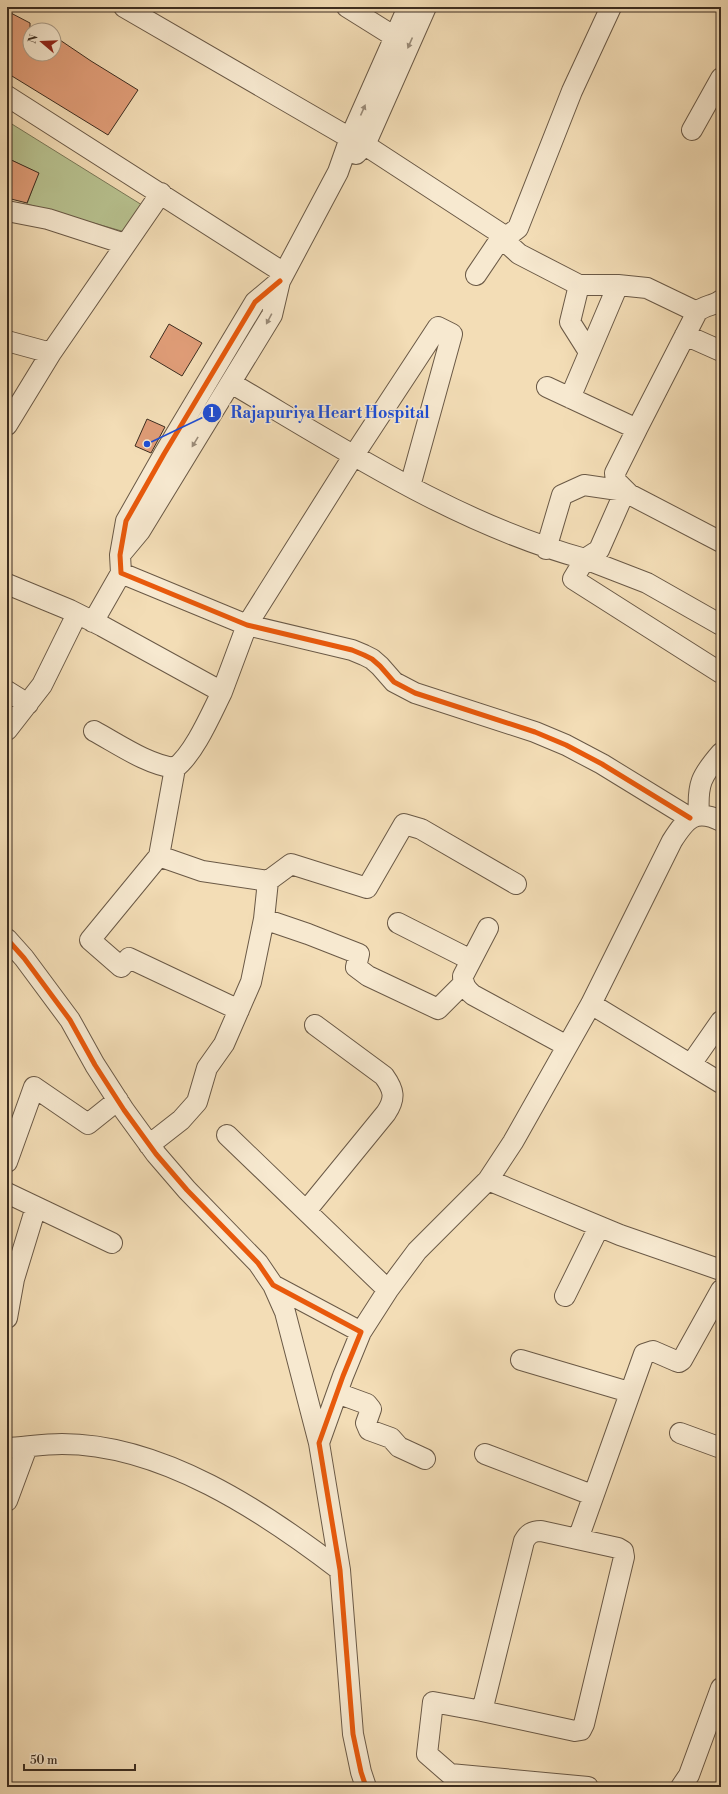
<svg xmlns="http://www.w3.org/2000/svg" width="728" height="1794" font-family="'Libre Bodoni',serif">
<style>
.green{fill:#b8c290;stroke:#7a7858}
.building{fill:#e09d78;stroke:#3c2d20}
.lines{fill:none;stroke-linecap:round;stroke-linejoin:round}
.minor-casing{stroke:#6a5946;stroke-width:22}
.minor{stroke:#f7e9d0;stroke-width:20}
.cycleway-casing{stroke:#f7e9d0;stroke-width:8}
.cycleway{stroke:#e8590c;stroke-width:5}
.oneway{fill:#9a8b78}
.leader{fill:none;stroke:#1d4ed8;stroke-width:1.5}
.callout-dot{fill:#1d4ed8;stroke:#f7e9d0;stroke-width:1.5}
.mark-label{font-size:12px;text-anchor:middle;font-weight:bold;fill:#fff}
.callout-label{font-size:16px;text-anchor:middle;font-weight:bold;fill:#1d4ed8;stroke:#f7e9d0;stroke-width:3;stroke-linejoin:round;paint-order:stroke}
</style>
<rect width="100%" height="100%" fill="#f3ddb6"/>
<filter id="stains"><feTurbulence type="fractalNoise" baseFrequency=".005" numOctaves="4"/><feColorMatrix values="0 0 0 0 .2 0 0 0 0 .09 0 0 0 0 .02 0 0 0 .5 -.17"/></filter>
<radialGradient id="worn" r=".72"><stop offset=".6" stop-color="#630" stop-opacity="0"/><stop offset="1" stop-color="#630" stop-opacity=".3"/></radialGradient>
<path class="green" d="M 7,121 L 142,205 L 125,232 L 27,204 L 38,173 L 7,158 Z"/>
<path class="building" d="M 7,11 L 30,23 L 30,54 L 54,54 L 54,36 L 91,61 L 138,90 L 108,135 L 7,73 Z
M 7,158 L 39,173 L 27,203 L 7,198 Z
M 169,324 L 202,343 L 182,376 L 150,357 Z
M 147,419 L 165,427 L 151,453 L 135,446 Z"/>
<g class="lines">
<g class="minor-casing">
<path id="minor" d="M 124,7 L 350,138 L 365,145 L 503,235 L 509,245 L 519,254 L 579,285 L 618,285 L 647,288 L 697,312
M 347,7 L 395,37
M 7,96 L 284,273
M 692,130 L 721,78
M 356,154 L 365,145 L 426,7
M 7,211 L 48,219 L 125,244
M 503,235 L 509,235 L 518,228 L 572,91 L 611,7
M 476,275 L 503,235
M 280,281 L 255,302 L 164,454 L 126,521 L 120,555 L 121,573 L 247,625 L 352,650 L 364,655 L 372,659 L 380,666 L 394,682 L 415,693 L 535,732 L 566,745 L 602,764 L 690,818
M 579,285 L 570,322 L 589,352
M 685,335 L 721,351
M 7,341 L 51,353
M 231,383 C 345,450 457,524 585,559 L 599,550 L 625,491 L 584,485 L 562,495 L 546,549
M 547,387 L 637,429 L 615,473 L 616,481 L 629,494 L 721,542
M 570,398 L 618,285
M 7,425 L 51,353 L 161,193
M 637,429 L 697,312 C 704,305 714,306 721,300
M 120,555 L 140,531 L 272,315 L 280,281 L 338,172 L 350,138 L 408,7
M 7,584 L 70,610 L 102,626 L 222,692 L 247,625 L 354,455 L 438,327 L 452,334 L 410,486
M 93,622 L 121,573
M 721,625 L 647,583 L 585,559 L 573,579 L 721,673
M 7,691 L 28,704
M 7,730 L 42,685 L 77,614
M 94,731 C 118,744 148,765 175,768 C 194,754 211,714 222,692
M 699,815 C 697,784 701,776 721,753
M 159,856 L 90,940 L 121,967 L 129,958 L 239,1010
M 268,881 L 291,864 L 367,888 L 404,824 L 421,829 L 516,884
M 264,919 L 308,934 L 359,954 L 356,967 L 368,976 L 438,1009 L 463,984
M 398,923 L 471,960
M 488,928 L 463,976 C 463,985 466,989 473,995 L 567,1046
M 7,939 L 24,958 L 70,1020 L 95,1065 L 124,1110 L 156,1154 L 187,1190 L 258,1263 L 273,1285 L 361,1332 L 343,1376 L 319,1443 L 340,1570 L 353,1734 L 361,1772 L 366,1787
M 591,1004 L 721,1083
M 691,1064 L 721,1021
M 227,1135 L 388,1290
M 149,1145 L 181,1120 L 197,1102 L 207,1068 L 224,1044 L 251,982 L 264,919 L 268,881 L 202,871 L 159,856 L 175,768
M 7,1162 L 34,1087 L 88,1124 L 118,1100
M 488,1180 L 620,1235 L 721,1270
M 7,1193 L 112,1243
M 306,1211 L 386,1113 C 396,1098 394,1090 384,1076 L 315,1025
M 273,1285 L 285,1312 L 319,1443
M 565,1296 L 599,1227
M 7,1318 L 14,1279 L 36,1207
M 361,1332 L 388,1290 L 417,1251 L 488,1180 L 513,1142 L 591,1004 L 672,841 C 686,819 695,808 721,821
M 521,1360 L 629,1392
M 337,1393 L 367,1404 L 371,1409 L 366,1423 L 369,1430 L 391,1438 L 399,1447 L 425,1459
M 680,1433 L 721,1448
M 7,1448 C 25,1447 44,1444 62,1444 C 162,1444 263,1511 340,1570
M 485,1454 L 592,1495
M 7,1501 L 27,1447
M 578,1539 L 644,1354 L 653,1351 L 676,1361 L 679,1362 L 682,1360 L 721,1290
M 482,1711 L 524,1541 C 528,1534 532,1531 541,1531 L 618,1548 L 623,1551 L 624,1557 L 584,1724 L 581,1730 L 575,1731 L 482,1711 L 433,1702 L 427,1754 L 450,1774 L 588,1787
M 681,1787 L 689,1775 L 721,1688"/>
</g>
<use href="#minor" class="minor"/>
<g class="cycleway-casing">
<path id="cycleway" d="M 280,281 L 255,302 L 164,454 L 126,521 L 120,555 L 121,573 L 247,625 L 352,650 L 364,655 L 372,659 L 380,666 L 394,682 L 415,693 L 535,732 L 566,745 L 602,764 L 690,818
M 7,939 L 24,958 L 70,1020 L 95,1065 L 124,1110 L 156,1154 L 187,1190 L 258,1263 L 273,1285 L 361,1332 L 343,1376 L 319,1443 L 340,1570 L 353,1734 L 361,1772 L 366,1787"/>
</g>
<use href="#cycleway" class="cycleway"/>
</g>
<defs><path id="oneway-solid" d="M-6-.8H1V-3.2L6.5 0L1 3.2V.8H-6Z"/></defs>
<g class="oneway">
<use href="#oneway-solid" transform="translate(410 43) rotate(114)"/>
<use href="#oneway-solid" transform="translate(363 110) rotate(-66)"/>
<use href="#oneway-solid" transform="translate(269 319) rotate(118)"/>
<use href="#oneway-solid" transform="translate(195 442) rotate(121)"/>
</g>
<path class="leader" d="M147 444L212 413"/>
<g class="callout-dot">
<circle cx="147" cy="444" r="4"/>
<circle cx="212" cy="413" r="10"/>
</g>
<g class="mark-label">
<text x="212" y="417">1</text>
</g>
<g class="callout-label">
<text x="330" y="418">Rajapuriya Heart Hospital</text>
</g>
<rect width="728" height="1794" fill="none" stroke="#f3ddb6" stroke-width="24"/>
<rect x="8" y="8" width="712" height="1778" fill="none" stroke="#3c2d20" stroke-width="2"/>
<rect x="12" y="12" width="704" height="1770" fill="none" stroke="#3c2d20"/>
<g transform="translate(42 42) rotate(289)"><circle r="19" fill="#f7e9d0" stroke="#ac9e8a"/>
<path d="M0-3L7 15L0 10L-7 15Z" fill="#8f2418"/>
<text y="-6" font-size="11" font-weight="bold" text-anchor="middle" fill="#3c2d20">N</text>
</g>
<path d="M24 1764v6h111v-6" fill="none" stroke="#3c2d20" stroke-width="2"/>
<text x="30" y="1764" font-size="12" fill="#3c2d20" stroke="#f7e9d0" stroke-width="3" paint-order="stroke">50 m</text>
<rect width="100%" height="100%" filter="url(#stains)"/>
<rect width="100%" height="100%" fill="url(#worn)"/>
</svg>
